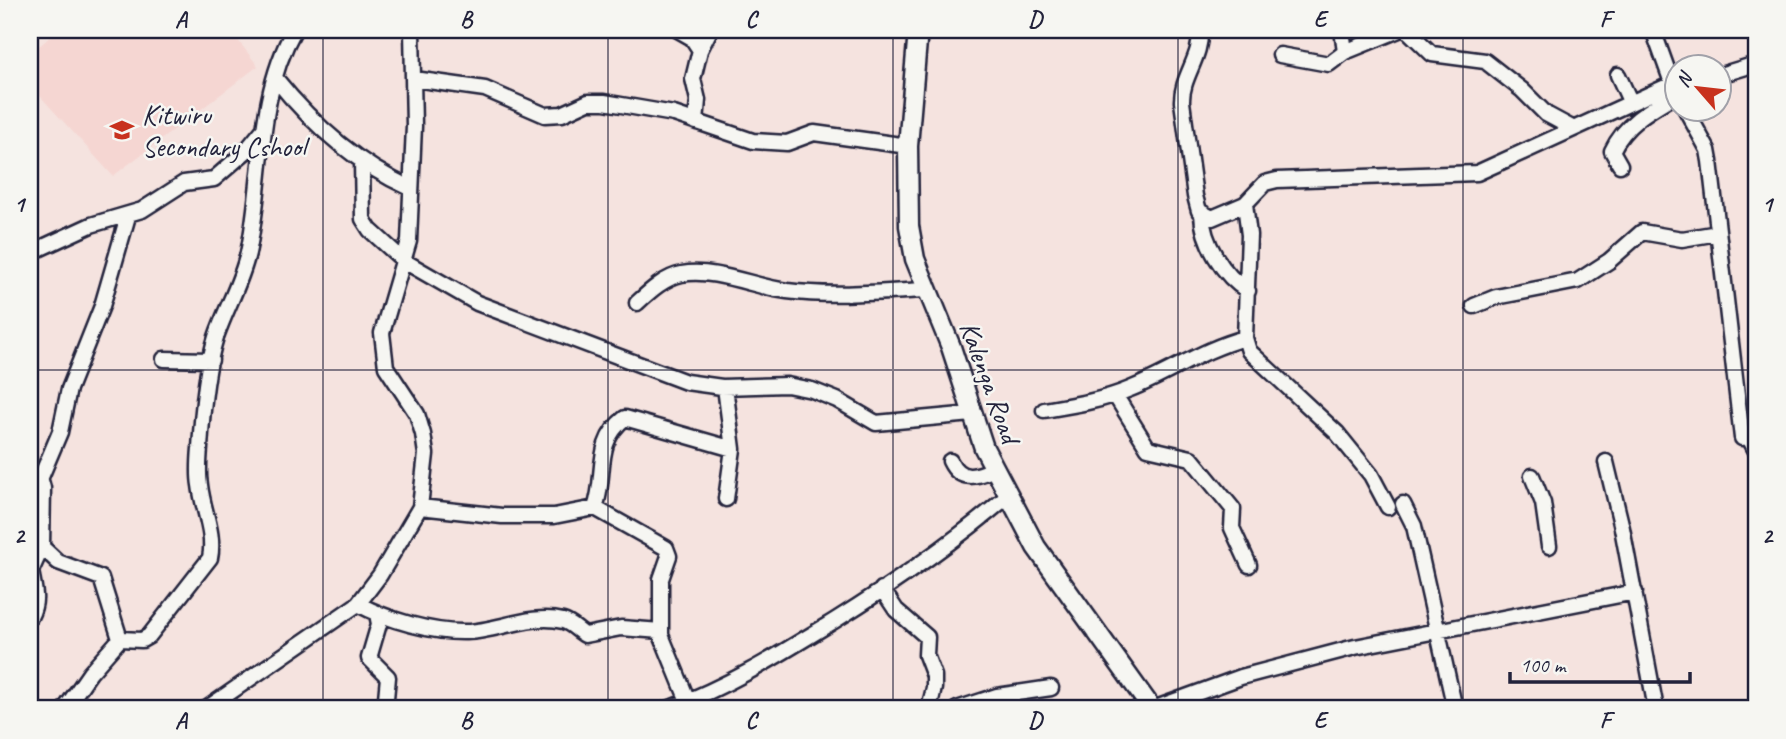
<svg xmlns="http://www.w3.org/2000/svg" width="1786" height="739" font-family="Caveat,sans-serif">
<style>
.built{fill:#f5d6d2}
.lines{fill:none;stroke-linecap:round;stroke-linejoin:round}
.minor-casing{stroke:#22223b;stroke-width:19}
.major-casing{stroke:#22223b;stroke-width:23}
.minor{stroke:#f6f6f2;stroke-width:14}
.major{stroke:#f6f6f2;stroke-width:18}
.grid{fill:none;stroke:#22223b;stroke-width:2;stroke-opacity:0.55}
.labels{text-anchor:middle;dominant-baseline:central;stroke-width:5;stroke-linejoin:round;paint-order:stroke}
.poi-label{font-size:28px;fill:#22223b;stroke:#f6f6f2;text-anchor:start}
.street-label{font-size:28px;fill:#22223b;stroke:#f6f6f2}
.neatline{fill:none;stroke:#22223b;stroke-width:2.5}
.grid-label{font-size:23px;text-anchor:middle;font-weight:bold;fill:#22223b}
</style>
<rect width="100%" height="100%" fill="#f5e3df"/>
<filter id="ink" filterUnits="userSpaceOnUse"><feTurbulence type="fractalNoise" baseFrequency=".0143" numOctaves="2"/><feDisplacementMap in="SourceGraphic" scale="14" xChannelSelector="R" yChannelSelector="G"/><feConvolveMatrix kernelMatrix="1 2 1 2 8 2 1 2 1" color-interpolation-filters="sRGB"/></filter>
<g filter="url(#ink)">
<path class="built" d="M 58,30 L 230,30 L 258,66 L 113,176 L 30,85 L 30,54 Z"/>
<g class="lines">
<g class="minor-casing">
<path id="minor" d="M 678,30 L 692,38 L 700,50 L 693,79 L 698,100 L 696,122
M 1200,30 C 1202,57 1181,77 1182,102 L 1195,196 L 1199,211 L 1212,218 L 1245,204 L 1265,183 L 1277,180 L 1477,173 L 1672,84
M 1342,30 L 1345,52
M 1407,30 L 1432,54 L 1485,61 L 1522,90 L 1546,114 L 1572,128
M 1653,30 L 1675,91
M 700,50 L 710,30
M 1280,55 L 1329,64 L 1345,52 L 1399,30
M 1618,75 L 1630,101
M 1720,75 L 1756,64
M 275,78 C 312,124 355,163 410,188
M 414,79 L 485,89 L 545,115 L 562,114 L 588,102 L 604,102 L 674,114 L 753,141 L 787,143 L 814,133 L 908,146
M 1685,108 L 1708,150 L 1710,161 L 1742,438
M 362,161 L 363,219 L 370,230 L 404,261 L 477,303 L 686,382 L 722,387 L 787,385 L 812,390 L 837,400 L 876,423 L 972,414
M 1620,165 L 1612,151 C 1625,123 1651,109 1677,94
M 1245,204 L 1249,235 L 1245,338 L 1249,351 L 1337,433 L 1371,475 L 1388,507
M 1202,213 C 1202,241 1223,276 1248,291
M 30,253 L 91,225 L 142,210 L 184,183 L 214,179 L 245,152 L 263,130
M 637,303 C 649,292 665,277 682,274 C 716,268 754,287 787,291 C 834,297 881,292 928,290
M 1474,306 L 1496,297 L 1578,281 L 1609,261 L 1642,232 L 1682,239 L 1718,233
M 164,359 L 211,360
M 725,387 L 733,449 L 726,499
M 1115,395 L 1148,448 L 1191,458 L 1233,509 L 1232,528 L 1249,565
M 1044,410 C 1074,405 1101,401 1130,389 C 1170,373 1203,349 1245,338
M 1748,436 L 1756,451
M 950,461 C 960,482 976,477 994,469
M 1606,462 L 1622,528 L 1656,709
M 1532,476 L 1543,503 L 1549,546
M 40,477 L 43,488 L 42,547 L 58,562 L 101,578 L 120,639
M 30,503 L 60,432 L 69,389 L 102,306 L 128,216
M 1403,504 L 1414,526 L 1455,709
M 420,507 L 502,516 L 554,516 L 595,508 L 666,548 L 669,556 L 661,579 L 661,635 L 688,701
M 595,508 C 607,476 593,443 625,418 L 733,449
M 882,589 L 896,610 L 927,637 L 926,655 L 934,676 L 934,688 L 929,709
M 358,604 C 388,620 432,633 467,632 C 497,631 532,613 563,621 C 571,623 578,631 585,635 L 621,628 L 661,631
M 377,614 L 379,624 L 369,658 L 388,677 L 385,709
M 30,617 C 39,600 34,589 31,571 L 42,547
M 65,709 L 90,673 L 120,639 L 142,640 L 149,636 L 210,558 C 215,533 203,511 200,485 C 198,474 199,460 200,448 C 202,415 206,369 216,337 C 226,308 241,283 248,253 C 264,179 256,97 294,30
M 206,709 L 358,604 L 380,575 L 420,507 L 426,454 L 423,434 L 417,414 L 386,367 L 382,333 L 409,241 L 414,126 L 412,30
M 668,709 C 731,685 777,656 834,621 C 895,583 954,542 1009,495
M 957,709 L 997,696 L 1051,688
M 1153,709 L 1241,677 L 1355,647 L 1635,592"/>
</g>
<g class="major-casing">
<path id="major" d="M 918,30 L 908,146 L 909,226 L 915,259 L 951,347 L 984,448 L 1036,547 L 1152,709"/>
</g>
<use href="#minor" class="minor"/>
<use href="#major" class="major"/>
</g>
</g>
<path class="grid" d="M 323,30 L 323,709M 608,30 L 608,709M 893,30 L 893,709M 1178,30 L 1178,709M 1463,30 L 1463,709M 30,370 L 1756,370"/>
<defs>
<g id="school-bare" transform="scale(1.89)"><path d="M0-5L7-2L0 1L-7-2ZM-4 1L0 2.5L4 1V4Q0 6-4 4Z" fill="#c8321e" stroke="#f6f6f2" stroke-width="2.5" paint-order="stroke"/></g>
</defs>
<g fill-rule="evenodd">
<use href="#school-bare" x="122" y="130"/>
</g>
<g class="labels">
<g class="poi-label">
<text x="142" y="114">Kitwiru<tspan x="142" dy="32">Secondary Cshool</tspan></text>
</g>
<g class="street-label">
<text transform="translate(990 382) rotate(70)">Kalenga Road</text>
</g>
</g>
<rect width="1786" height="739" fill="none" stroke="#f6f6f2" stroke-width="77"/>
<g transform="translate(1698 88) rotate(298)"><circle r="33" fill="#f6f6f2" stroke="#a1a1a9" stroke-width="2"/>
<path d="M0-5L12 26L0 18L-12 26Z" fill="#c8321e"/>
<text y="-10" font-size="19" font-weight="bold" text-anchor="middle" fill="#22223b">N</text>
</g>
<path d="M1510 672v10h180v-10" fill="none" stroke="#22223b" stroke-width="3.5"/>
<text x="1520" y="672" font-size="21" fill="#22223b" stroke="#f6f6f2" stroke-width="5" paint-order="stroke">100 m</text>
<rect x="38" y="38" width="1710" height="662" class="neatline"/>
<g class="grid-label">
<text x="181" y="27">A</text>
<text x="466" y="27">B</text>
<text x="751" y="27">C</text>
<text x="1035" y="27">D</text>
<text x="1320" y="27">E</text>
<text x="1605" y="27">F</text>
<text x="19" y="212">1</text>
<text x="1767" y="212">1</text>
<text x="19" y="543">2</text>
<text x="1767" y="543">2</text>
<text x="181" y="728">A</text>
<text x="466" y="728">B</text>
<text x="751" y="728">C</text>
<text x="1035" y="728">D</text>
<text x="1320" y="728">E</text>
<text x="1605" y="728">F</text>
</g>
</svg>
